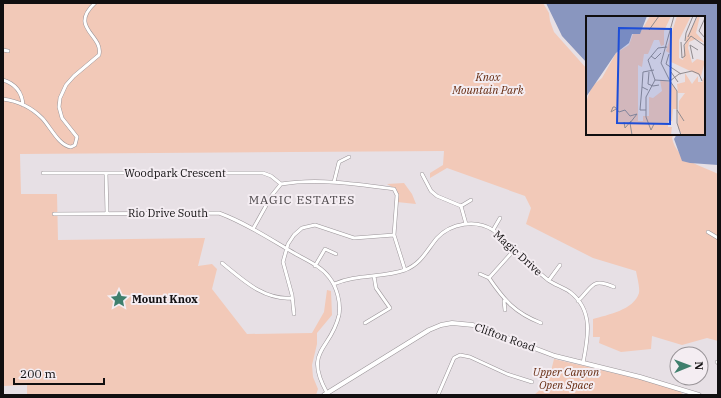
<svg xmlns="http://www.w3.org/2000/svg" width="721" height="398" font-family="'IBM Plex Serif',serif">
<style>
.green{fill:#f2c9b8}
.water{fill:#8996bf}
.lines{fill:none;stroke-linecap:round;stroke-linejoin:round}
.street-casing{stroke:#9b9599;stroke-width:4}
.secondary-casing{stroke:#9b9599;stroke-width:5}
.street{stroke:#fff;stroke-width:3}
.secondary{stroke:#fff;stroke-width:4}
.labels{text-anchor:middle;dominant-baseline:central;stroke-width:4;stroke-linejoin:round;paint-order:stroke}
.park-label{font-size:11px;font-style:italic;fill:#64290e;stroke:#f4edf2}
.street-label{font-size:11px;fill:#110f10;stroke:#f4edf2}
.poi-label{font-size:11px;font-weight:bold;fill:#110f10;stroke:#f4edf2;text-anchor:start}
.neighbourhood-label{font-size:12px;letter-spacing:1px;fill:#4b4649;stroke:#f4edf2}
.inset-road{fill:none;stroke:#918c90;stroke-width:1}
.view{fill:#1d4ed8;fill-opacity:0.15;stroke:#1d4ed8;stroke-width:2}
.inset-edge{fill:none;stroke:#110f10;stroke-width:2}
</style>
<rect width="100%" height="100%" fill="#e7e0e5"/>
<path class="green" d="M 3,3 L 543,3 L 549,13 L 550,21 L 554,32 L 587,69 L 587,134 L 674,134 L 672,138 C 677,161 700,165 718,174 L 718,341 L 707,338 L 682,345 L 652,336 L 651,349 L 621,352 L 599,343 L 600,337 L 593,337 L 593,319 C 607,315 634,310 639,293 C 640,287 637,277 636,271 L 593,258 L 526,224 L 531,208 L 525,196 L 447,168 L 430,178 L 430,173 L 443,165 L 444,151 L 20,154 L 21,194 L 57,194 L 58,240 L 205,238 L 198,266 L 212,264 L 217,269 L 212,289 L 247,334 L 312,333 L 324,312 L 327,290 L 331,291 L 332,315 L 317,333 L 317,344 L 312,365 L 313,377 L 318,389 L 316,395 L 27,395 L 27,385 L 3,386 Z
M 404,183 L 412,194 L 416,204 L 397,202 L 397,190 L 387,184 Z
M 554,359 L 639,379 L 681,391 L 681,393 L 685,395 L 534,395 L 548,383 Z"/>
<path class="water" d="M 546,3 L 718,3 L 718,165 L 690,163 L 682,161 L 674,139 L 677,134 L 704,134 L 704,17 L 587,17 L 587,63 L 562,36 Z"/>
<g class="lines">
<g class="street-casing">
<path id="street" d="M 3,50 L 8,51
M 3,80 C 16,84 22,92 23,105
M 3,99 C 18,101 32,108 42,118 C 50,126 59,146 71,147 L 75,145 L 77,137 L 62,118 L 59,107 L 60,98 L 66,85 L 74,76 L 99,55 C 104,35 68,28 95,3
M 43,173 L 106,173
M 422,174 L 431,191 L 437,196 L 461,206 L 466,224
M 334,182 L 339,162 L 349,157
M 461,206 L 471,200
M 107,213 L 106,173 L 263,173 L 271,176 L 281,184
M 54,214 L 219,213 C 246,223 270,239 294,253 C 306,260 321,266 329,277 C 337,287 341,303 339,315 C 331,351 303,349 327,393
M 253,229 L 272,195 L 281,184 C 318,178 357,184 394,189 L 397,195 L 394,235 L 405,270
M 493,230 L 500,218
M 708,232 L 718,238
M 515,249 L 489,278 C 504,300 515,313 541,323
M 222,263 C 242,279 263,300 291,298
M 315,266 L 325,249 L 336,254
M 480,274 L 489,278
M 549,280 L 560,265
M 334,284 C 356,274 382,278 405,270 C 421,264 427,250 437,238 C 451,223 476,219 493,230 C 512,246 529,265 548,280 C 555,285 563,287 570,292 C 594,310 588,338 583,363
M 504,301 L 505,310
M 578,301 C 593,287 591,277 614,287
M 294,314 L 292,295 L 283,262 L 288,244 L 294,235 L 302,228 L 315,225 L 354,238 L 394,235
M 365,323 L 390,308 L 376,288 L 374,276
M 717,362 L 718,363
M 438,395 L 454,358 L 460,355 L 470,357 L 507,374 L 532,382"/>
</g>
<g class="secondary-casing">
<path id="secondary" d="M 324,395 L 429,330 L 441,325 L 452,323 L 473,325 L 555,356 L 640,377 L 699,395"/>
</g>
<use href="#street" class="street"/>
<use href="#secondary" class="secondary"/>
</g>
<defs>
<g id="sight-bare" transform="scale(1.38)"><path d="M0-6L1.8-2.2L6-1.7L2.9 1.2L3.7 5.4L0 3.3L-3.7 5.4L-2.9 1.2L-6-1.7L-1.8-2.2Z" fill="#3f7f6d" stroke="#f4edf2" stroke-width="2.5" paint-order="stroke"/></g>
</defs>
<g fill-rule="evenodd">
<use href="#sight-bare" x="119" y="299"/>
</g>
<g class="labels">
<g class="park-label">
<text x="488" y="77">Knox<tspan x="488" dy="13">Mountain Park</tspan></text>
<text x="566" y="372">Upper Canyon<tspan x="566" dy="13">Open Space</tspan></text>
</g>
<g class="street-label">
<text x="175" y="173">Woodpark Crescent</text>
<text x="168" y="213">Rio Drive South</text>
<text transform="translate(518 253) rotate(42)">Magic Drive</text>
<text transform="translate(505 337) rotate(20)">Clifton Road</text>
</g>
<g class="poi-label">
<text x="132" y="299">Mount Knox</text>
</g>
<g class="neighbourhood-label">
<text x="302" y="199">MAGIC ESTATES</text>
</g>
</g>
<g transform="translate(586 16)">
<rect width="119" height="119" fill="#e7e0e5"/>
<path d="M 64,0 L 85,0 L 78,15 L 78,29 L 75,30 L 73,24 L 68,24 L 62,38 L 58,38 L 56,51 L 52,49 L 52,105 L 57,105 L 57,100 L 63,100 L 63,81 L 67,82 L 76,75 L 74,64 L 84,66 L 91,75 L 91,93 L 87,93 L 86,105 L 82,105 L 82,111 L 86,111 L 85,119 L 0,119 L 0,86 L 6,70 L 16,62 L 30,37 L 43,29 L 47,18 L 54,17 ZM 91,0 L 105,0 L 93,24 L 93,42 L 97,44 L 100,22 L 112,0 L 114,0 L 110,17 L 119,27 L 110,23 L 103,26 L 102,32 L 106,47 L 111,43 L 119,45 L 115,60 L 85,46 L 85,38 L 80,35 ZM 99,57 L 106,68 L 112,60 L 112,66 L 116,66 L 119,58 L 119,119 L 96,119 L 92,112 L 93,85 L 99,77 L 92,77 L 91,68 L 99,66 Z" fill="#f2c9b8"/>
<path d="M 0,0 L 61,0 L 54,18 L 46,18 L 43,27 L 30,37 L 0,81 Z" fill="#8996bf"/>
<path class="inset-road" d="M 119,2 L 113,15 L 119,22M 63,14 L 73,0M 102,21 L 111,0M 99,25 L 100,17 L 107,0M 95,26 L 96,42 L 99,40 L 98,29 L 105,20 L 119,30M 83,38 L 80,48 L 95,58M 65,40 L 69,43 L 75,37M 107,43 L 104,29 L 112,34M 63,56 L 62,68 L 67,70 L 73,69M 85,56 L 92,66M 69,64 L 62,44 L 72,32 L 81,31M 69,64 L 84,65M 84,65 L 75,47 L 88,0M 84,65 L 93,58 L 106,55 L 113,58 L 116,65M 84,65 L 91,75 L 91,107 L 95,119M 56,71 L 54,94 L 60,94M 62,74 L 56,71 L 57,56 L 68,54M 30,93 L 25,96 L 27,91 L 29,91 L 33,96 L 39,94 L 44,100 L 51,98 L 44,107 L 46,119M 91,94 L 98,105M 38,106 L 39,112 L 45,105M 68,108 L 65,114 L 60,101 L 60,81 L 69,64"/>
<path class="view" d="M 33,12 L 85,13 L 84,108 L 31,107 Z"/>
<rect width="119" height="119" class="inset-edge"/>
</g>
<rect width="721" height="398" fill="none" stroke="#110f10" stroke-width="8"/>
<g transform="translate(689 366) rotate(89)"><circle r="19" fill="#f4edf2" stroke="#999498"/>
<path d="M0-3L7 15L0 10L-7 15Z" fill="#3f7f6d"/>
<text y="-6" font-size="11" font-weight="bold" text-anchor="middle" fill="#110f10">N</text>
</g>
<path d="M14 378v6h90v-6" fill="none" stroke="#110f10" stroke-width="2"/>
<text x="20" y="378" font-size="12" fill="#110f10" stroke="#f4edf2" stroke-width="3" paint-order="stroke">200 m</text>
</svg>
